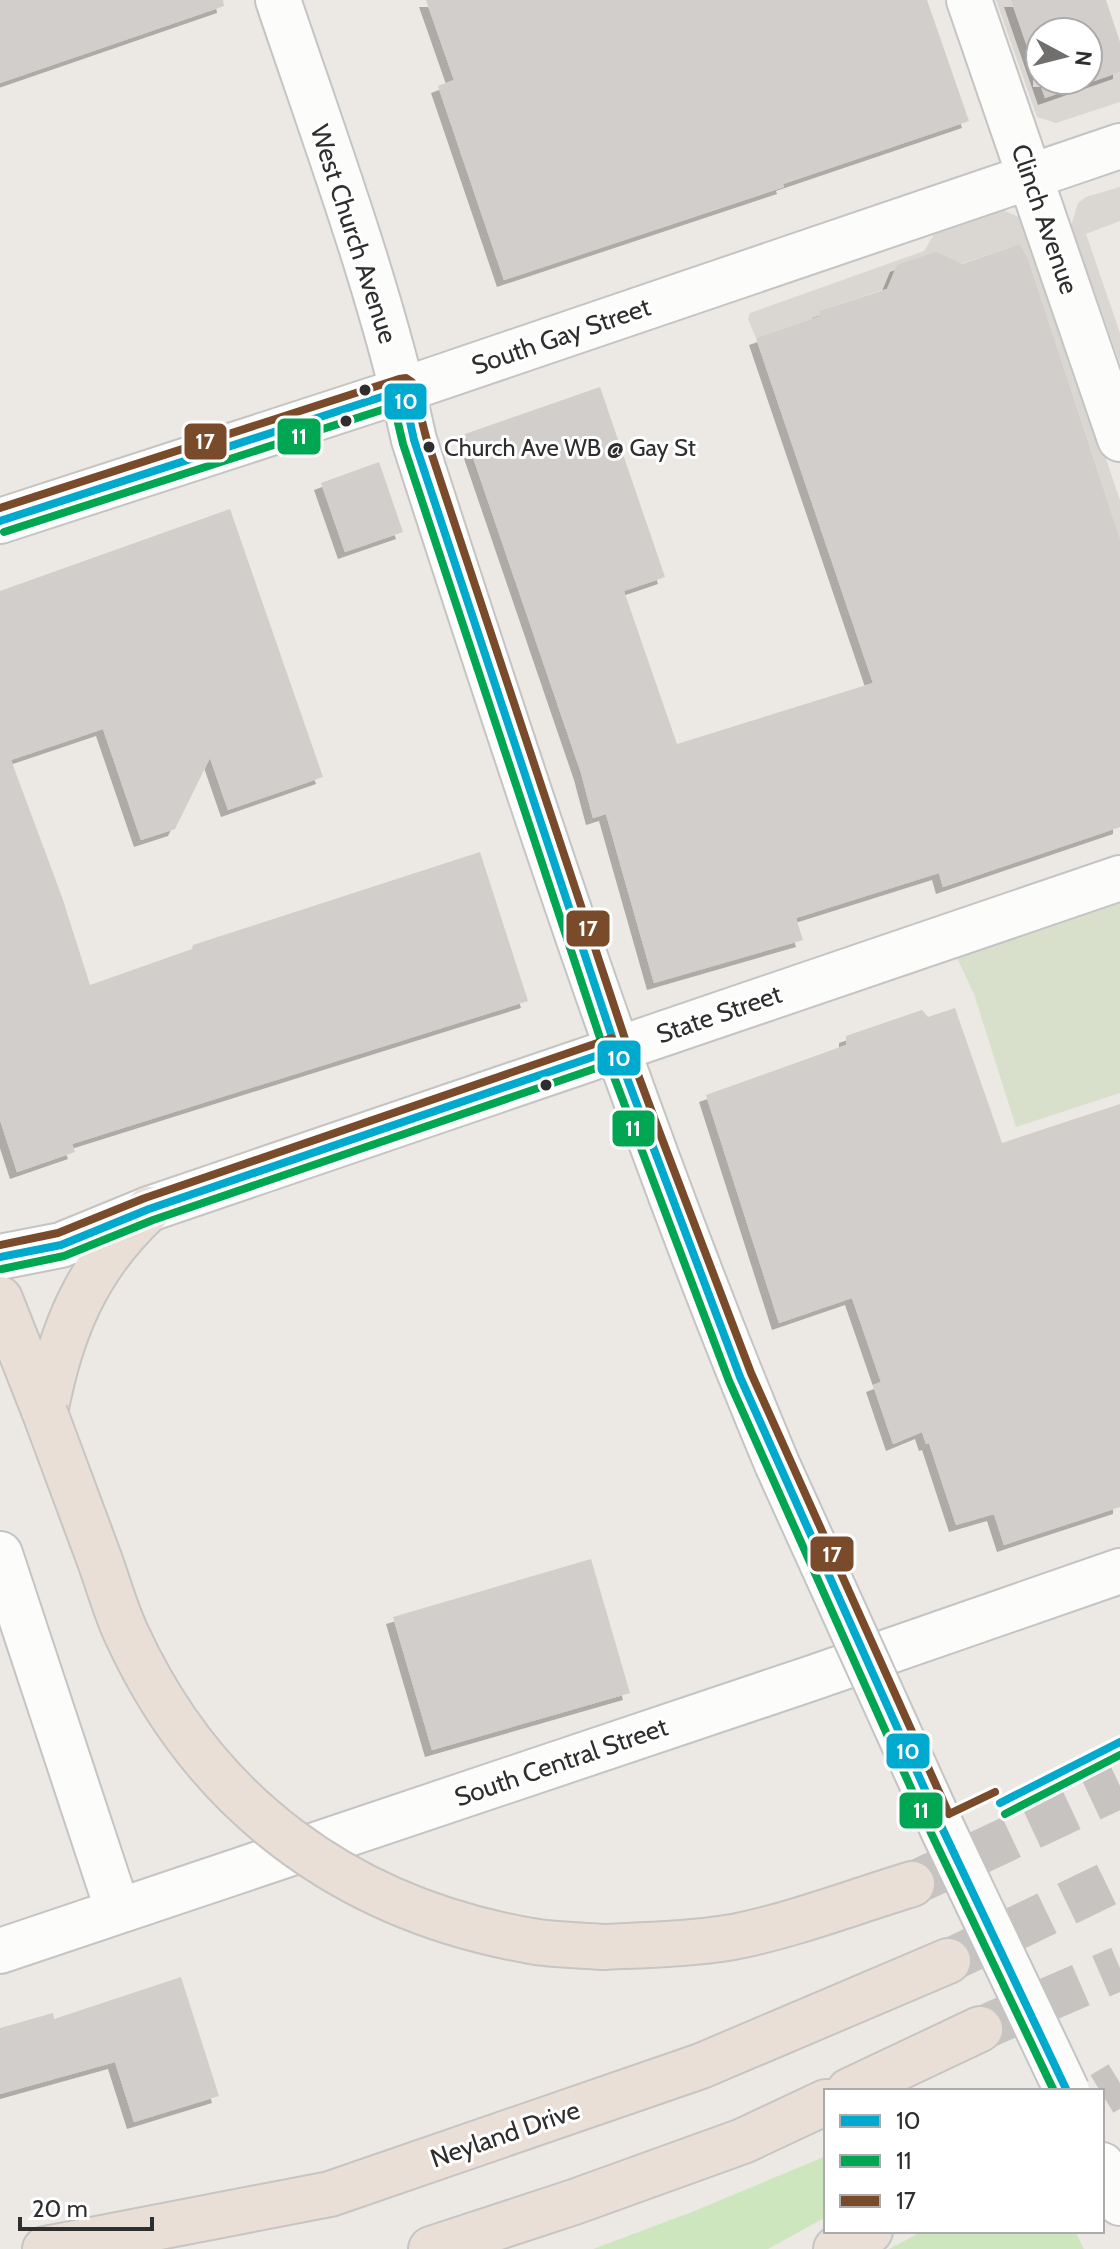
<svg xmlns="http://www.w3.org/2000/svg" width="1120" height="2249" font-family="Cabin,sans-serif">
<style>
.green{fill:#cee6be}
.cemetery{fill:#d8e0cc}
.plaza{fill:#dad6d2}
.building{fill:#d1cecb;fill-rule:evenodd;filter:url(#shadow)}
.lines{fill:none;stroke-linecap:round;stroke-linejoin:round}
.highway-tunnel{stroke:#c6c3c0;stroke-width:44;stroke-dasharray:44 22;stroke-linecap:butt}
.secondary-casing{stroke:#c5c4c5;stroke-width:48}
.highway-casing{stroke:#c6c5c4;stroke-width:48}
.secondary{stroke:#fcfcfb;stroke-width:44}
.highway{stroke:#eadfd6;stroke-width:44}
.secondary-bridge-casing{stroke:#c5c4c5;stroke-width:48;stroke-linecap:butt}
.highway-bridge-casing{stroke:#c6c5c4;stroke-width:48;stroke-linecap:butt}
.secondary-bridge{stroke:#fcfcfb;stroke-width:44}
.highway-bridge{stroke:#eadfd6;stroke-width:44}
.bus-1-casing{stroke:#fff;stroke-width:14}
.bus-2-casing{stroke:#fff;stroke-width:14}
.bus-3-casing{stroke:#fff;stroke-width:14}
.bus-1{stroke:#00a9ce;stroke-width:8}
.bus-2{stroke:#00a651;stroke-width:8}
.bus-3{stroke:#7a4b2a;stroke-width:8}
.bus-dot{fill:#2e2e2e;stroke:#fff;stroke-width:3}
.labels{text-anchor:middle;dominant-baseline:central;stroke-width:6;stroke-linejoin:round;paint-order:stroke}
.bus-label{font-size:24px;fill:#2e2e2e;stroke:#fff;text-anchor:start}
.street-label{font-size:26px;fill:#2e2e2e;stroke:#fff}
.line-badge{stroke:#fff;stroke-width:3}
.badge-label{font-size:22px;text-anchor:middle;font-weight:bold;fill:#fff}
</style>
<defs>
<filter id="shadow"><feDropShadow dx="-7" dy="7" stdDeviation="0" flood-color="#0004"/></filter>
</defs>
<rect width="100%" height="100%" fill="#ece8e4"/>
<path class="green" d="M 826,2156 L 826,2217 L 768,2249 L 593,2249 L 692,2212 Z
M 923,2231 L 1075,2231 L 1084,2249 L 889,2249 Z"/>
<path class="cemetery" d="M 1120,900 L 1120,1093 L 1016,1127 L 974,994 L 956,956 Z"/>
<path class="plaza" d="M 996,0 L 1011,0 L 1045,98 L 1120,72 L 1120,102 L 1056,123 L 1037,117 Z
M 1120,187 L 1120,221 L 1086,234 L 1120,333 L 1120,363 L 1071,226 L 1078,203 L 1086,197 Z
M 995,211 L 1005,211 L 1017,216 L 1025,223 L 1120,500 L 1120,539 L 1028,259 L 1020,244 L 819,311 L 820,316 L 756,338 L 748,319 L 750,313 L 924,251 L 936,231 Z"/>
<path class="building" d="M 0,0 L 223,0 L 224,6 L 0,83 Z
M 426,0 L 927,0 L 969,121 L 783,184 L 784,187 L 504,280 L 438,86 L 454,80 Z
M 1011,0 L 1106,0 L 1120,42 L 1120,72 L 1045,98 ZM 1040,32 L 1088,32 L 1088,80 L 1040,80 Z
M 1020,244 L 1028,259 L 1120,539 L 1120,827 L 943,887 L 939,873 L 796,918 L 803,940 L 654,983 L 606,814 L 593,818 L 581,773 L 465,434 L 600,387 L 665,577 L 624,591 L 677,744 L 873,683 L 756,338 L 820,316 L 819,311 L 887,289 L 897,265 L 936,252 L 962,264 Z
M 379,462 L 403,532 L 345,552 L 321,483 Z
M 230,509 L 323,777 L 228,810 L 210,758 L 175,829 L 141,840 L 103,729 L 11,760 L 62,897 L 90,985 L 192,949 L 193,945 L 480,852 L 528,1001 L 72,1144 L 75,1152 L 17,1172 L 0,1120 L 0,591 Z
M 955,1008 L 1002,1143 L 1120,1104 L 1120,1507 L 1004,1545 L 994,1514 L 956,1525 L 929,1443 L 926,1444 L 922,1432 L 893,1444 L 873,1385 L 881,1382 L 852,1298 L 779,1323 L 706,1095 L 846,1045 L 846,1036 L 922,1010 L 928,1017 Z
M 591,1559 L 630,1693 L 432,1750 L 393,1617 Z
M 181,1977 L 219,2096 L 134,2122 L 115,2062 L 0,2094 L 0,2028 L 53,2013 L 54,2019 Z"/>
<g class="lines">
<path class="highway-tunnel" d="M 912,1884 L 1120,1786
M 948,1961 L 1120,1878
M 980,2029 L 1120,1968
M 1102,2094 L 1120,2083"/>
<g class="secondary-casing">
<path id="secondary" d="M 278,0 C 327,145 381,290 414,440 C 525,784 637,1130 777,1464
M 969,0 L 1120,439
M 0,521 L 403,390 L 1120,146
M 0,1257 L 61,1245 L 149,1209 L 1120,878
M 0,1554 L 118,1911
M 0,1951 L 812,1678 L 1120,1571
M 1102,2165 L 1120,2203"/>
</g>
<g class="highway-casing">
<path id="highway" d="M 0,1299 L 45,1413
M 45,1413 C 60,1332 87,1266 149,1209
M 603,1947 C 646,1945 691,1944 733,1937 C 794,1925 853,1902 912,1884
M 849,2091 L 980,2029
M 45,2249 L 330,2194 L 701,2066 L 948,1961
M 431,2249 L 574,2202 L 743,2141 L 826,2102
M 836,2249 L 870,2231"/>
</g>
<use href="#secondary" class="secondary"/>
<use href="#highway" class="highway"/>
<g class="secondary-bridge-casing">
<path id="secondary-bridge" d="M 777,1464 L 943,1830 L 1067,2091"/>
</g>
<g class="highway-bridge-casing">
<path id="highway-bridge" d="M 45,1413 C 63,1462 82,1512 100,1561 C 109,1586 116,1612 127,1635 C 205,1805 347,1909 531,1941 C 554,1945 579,1945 603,1947"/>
</g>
<use href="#secondary-bridge" class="secondary-bridge"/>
<use href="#highway-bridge" class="highway-bridge"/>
<g class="bus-1-casing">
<path id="bus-1" d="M 0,521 L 403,390 L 414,440 L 616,1049 L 740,1377 L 943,1830 L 1067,2091
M 0,1257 L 61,1245 L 149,1209 L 616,1049
M 1000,1803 L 1120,1742"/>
</g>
<g class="bus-2-casing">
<path id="bus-2" d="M 4,532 L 394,406 L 403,444 L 605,1053 L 729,1381 L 932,1835 L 1054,2091
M 2,1269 L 64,1256 L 153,1220 L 620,1060
M 1005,1814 L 1120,1755"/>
</g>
<g class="bus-3-casing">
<path id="bus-3" d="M 0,508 L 399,379 L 406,378 L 412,382 L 426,437 L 627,1045 L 659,1131 L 751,1373 L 949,1814 L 995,1792
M 0,1245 L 58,1233 L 145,1198 L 612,1038"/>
</g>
<use href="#bus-1" class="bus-1"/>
<use href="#bus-2" class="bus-2"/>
<use href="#bus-3" class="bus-3"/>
</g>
<g class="bus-dot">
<circle cx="365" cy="390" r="7"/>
<circle cx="346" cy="421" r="7"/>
<circle cx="429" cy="447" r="7"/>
<circle cx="546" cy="1085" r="7"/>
</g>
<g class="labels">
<g class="bus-label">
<text x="444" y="447">Church Ave WB @ Gay St</text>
</g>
<g class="street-label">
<text transform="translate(1045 219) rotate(71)">Clinch Avenue</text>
<text transform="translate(354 234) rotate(72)">West Church Avenue</text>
<text transform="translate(561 336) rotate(-19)">South Gay Street</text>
<text transform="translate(719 1014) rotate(-19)">State Street</text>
<text transform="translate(561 1762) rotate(-19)">South Central Street</text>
<text transform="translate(505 2134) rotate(-19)">Neyland Drive</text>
</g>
</g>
<g class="line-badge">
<rect x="383" y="382" width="45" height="39" rx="8" fill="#00a9ce"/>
<rect x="276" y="417" width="46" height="39" rx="8" fill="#00a651"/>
<rect x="183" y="422" width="45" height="39" rx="8" fill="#7a4b2a"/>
<rect x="565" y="909" width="46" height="39" rx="8" fill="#7a4b2a"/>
<rect x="596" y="1039" width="46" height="38" rx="8" fill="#00a9ce"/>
<rect x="611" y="1109" width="45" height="39" rx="8" fill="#00a651"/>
<rect x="809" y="1535" width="46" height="38" rx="8" fill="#7a4b2a"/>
<rect x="885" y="1732" width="46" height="38" rx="8" fill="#00a9ce"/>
<rect x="898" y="1791" width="46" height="39" rx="8" fill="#00a651"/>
</g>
<g class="badge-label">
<text x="406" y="409">10</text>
<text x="299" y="444">11</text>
<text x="205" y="449">17</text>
<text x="588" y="936">17</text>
<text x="619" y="1066">10</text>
<text x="633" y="1136">11</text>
<text x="832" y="1562">17</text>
<text x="908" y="1759">10</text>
<text x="921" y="1818">11</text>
</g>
<rect x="824" y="2089" width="280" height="144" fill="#ffffff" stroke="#ababab" stroke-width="2"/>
<rect x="840" y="2115" width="40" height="12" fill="#00a9ce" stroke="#ababab" stroke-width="2"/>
<text x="896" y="2129" font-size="24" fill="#2e2e2e">10</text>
<rect x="840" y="2155" width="40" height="12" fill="#00a651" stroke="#ababab" stroke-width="2"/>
<text x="896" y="2169" font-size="24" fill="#2e2e2e">11</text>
<rect x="840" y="2195" width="40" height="12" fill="#7a4b2a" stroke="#ababab" stroke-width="2"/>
<text x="896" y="2209" font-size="24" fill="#2e2e2e">17</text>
<g transform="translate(1064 56) rotate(97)"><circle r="38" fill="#ffffff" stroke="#ababab" stroke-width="2"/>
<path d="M0-6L14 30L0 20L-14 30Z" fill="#706f6e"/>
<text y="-12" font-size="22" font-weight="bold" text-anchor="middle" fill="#2e2e2e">N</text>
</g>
<path d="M20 2217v12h132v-12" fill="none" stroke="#2e2e2e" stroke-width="4"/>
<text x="32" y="2217" font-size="24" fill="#2e2e2e" stroke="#ffffff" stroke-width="6" paint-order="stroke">20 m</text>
</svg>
